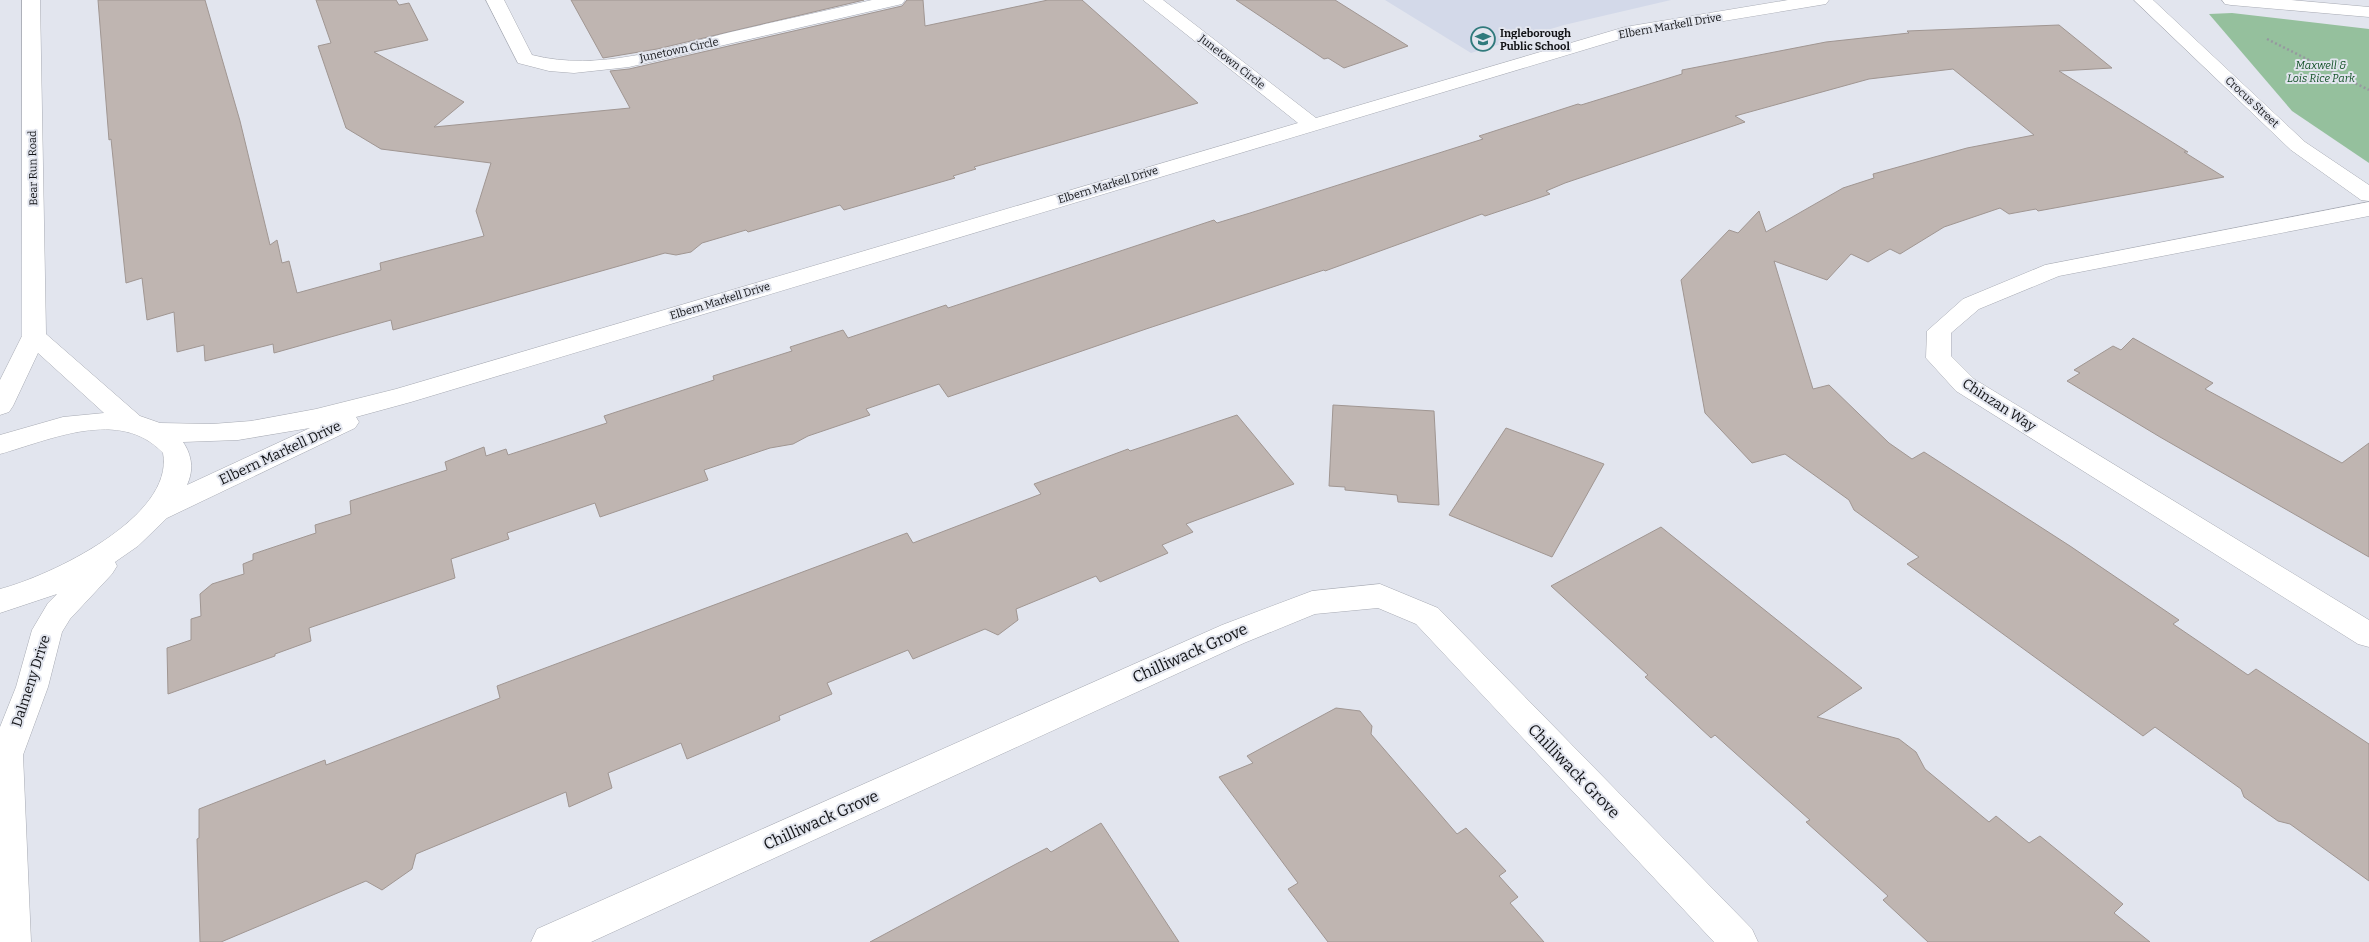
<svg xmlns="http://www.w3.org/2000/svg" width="2369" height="942" font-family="Bitter,serif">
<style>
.built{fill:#d3d9e9}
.green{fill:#95c09d}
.building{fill:#bfb5b1;stroke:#a09692}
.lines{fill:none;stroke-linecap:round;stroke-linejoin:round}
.minor-casing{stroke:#a7aab3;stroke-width:1}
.path{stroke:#96989f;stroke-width:2.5;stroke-dasharray:2 2.5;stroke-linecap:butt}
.minor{fill:#fff;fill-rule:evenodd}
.labels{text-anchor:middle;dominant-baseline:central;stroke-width:4;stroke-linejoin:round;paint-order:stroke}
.far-street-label{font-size:11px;fill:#121316;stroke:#e2e5ee}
.far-poi-label{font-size:11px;font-weight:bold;fill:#121316;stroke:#e2e5ee;text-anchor:start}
.far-park-label{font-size:11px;font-style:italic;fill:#145228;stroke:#e2e5ee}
.street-label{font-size:14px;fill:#121316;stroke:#e2e5ee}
.near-street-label{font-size:16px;fill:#121316;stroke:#e2e5ee}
</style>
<rect width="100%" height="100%" fill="#e2e5ee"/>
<path class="built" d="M 1385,0 L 1671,0 L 1564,25 L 1471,53 Z"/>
<path class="green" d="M 2232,13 L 2369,29 L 2369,163 L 2292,111 L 2209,14 Z"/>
<path class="building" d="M 98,0 L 205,0 L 240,121 L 270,245 L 277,240 L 282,263 L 289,261 L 297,293 L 381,270 L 380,263 L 484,236 L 476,211 L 491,163 L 381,149 L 346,128 L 318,46 L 331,43 L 316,0 L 396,0 L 399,5 L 409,3 L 428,40 L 374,52 L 464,102 L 434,127 L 630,108 L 610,71 L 629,69 L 902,6 L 907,0 L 923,0 L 925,26 L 1048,0 L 1082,0 L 1198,103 L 974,167 L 976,169 L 953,176 L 955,178 L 844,210 L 840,205 L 748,232 L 746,230 L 702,243 L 691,252 L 676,255 L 665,253 L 393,330 L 391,320 L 274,353 L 273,344 L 205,361 L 204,345 L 177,352 L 174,312 L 147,320 L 142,278 L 126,283 L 111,139 L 109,140 Z
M 571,0 L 864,0 L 657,49 L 603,58 Z
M 1236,0 L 1335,0 L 1408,46 L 1344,68 L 1328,58 L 1324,59 Z
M 2059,25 L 2112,68 L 2059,71 L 2188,152 L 2184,152 L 2224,177 L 2038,211 L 2036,209 L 2009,214 L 2000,208 L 1944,227 L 1900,254 L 1890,249 L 1868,262 L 1851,254 L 1827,280 L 1774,261 L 1813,389 L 1829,385 L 1889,443 L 1912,459 L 1924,452 L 2070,546 L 2179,620 L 2173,624 L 2248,675 L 2256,669 L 2369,744 L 2369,881 L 2290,824 L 2278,821 L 2244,797 L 2241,789 L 2155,727 L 2143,736 L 1907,564 L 1919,557 L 1854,510 L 1849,500 L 1785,454 L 1752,463 L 1705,413 L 1681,280 L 1729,230 L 1738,233 L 1759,211 L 1766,232 L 1843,188 L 1874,178 L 1873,174 L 1967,148 L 2034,135 L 1953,69 L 1869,79 L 1735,116 L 1745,122 L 1565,183 L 1546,191 L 1550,194 L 1530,201 L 1485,216 L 1482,214 L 1325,271 L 1324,270 L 1146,329 L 948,397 L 939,384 L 866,409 L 870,415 L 808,436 L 793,444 L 770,448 L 704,470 L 708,480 L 600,517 L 595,503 L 507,533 L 509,539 L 451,559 L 455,578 L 309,628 L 311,641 L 275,654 L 275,656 L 168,694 L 167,648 L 191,640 L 191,619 L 201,616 L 200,594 L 212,584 L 244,574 L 243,564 L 253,560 L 253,554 L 316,533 L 315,525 L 351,514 L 350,501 L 447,470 L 445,462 L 484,447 L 486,456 L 506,449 L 508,455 L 607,423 L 604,416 L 714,380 L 713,376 L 792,351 L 790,347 L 843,330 L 848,338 L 946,305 L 948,308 L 1214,220 L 1217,223 L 1250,213 L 1483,139 L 1479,136 L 1578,104 L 1581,105 L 1682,74 L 1682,70 L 1826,42 L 1909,33 L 1907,31 Z
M 2133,338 L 2213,383 L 2205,389 L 2342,463 L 2369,443 L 2369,557 L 2160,437 L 2067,381 L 2080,373 L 2074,370 L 2113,346 L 2121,350 Z
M 1333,405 L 1434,411 L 1439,505 L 1398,502 L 1397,495 L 1345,490 L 1345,487 L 1329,486 Z
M 1237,415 L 1294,484 L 1186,524 L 1193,532 L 1162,545 L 1168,553 L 1100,582 L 1096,576 L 1016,609 L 1018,620 L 998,635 L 985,629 L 913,659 L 908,650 L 827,683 L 832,694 L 779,716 L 780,720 L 687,759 L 681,743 L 608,773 L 612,788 L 569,807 L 566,792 L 416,854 L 412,869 L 382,890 L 366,881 L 221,942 L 200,942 L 197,839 L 199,838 L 199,809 L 325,760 L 326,765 L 500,698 L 497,686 L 907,533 L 913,543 L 1041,494 L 1034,484 L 1128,449 L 1130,451 Z
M 1506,428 L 1604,464 L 1552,557 L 1449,515 Z
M 1661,527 L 1862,688 L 1817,717 L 1899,739 L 1916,752 L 1925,769 L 1989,822 L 1996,816 L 2029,843 L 2040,836 L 2123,904 L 2114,913 L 2150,942 L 1928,942 L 1883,900 L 1888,896 L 1806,822 L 1810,820 L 1715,735 L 1711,738 L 1645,677 L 1648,675 L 1551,586 Z
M 1336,708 L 1360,711 L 1372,726 L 1371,734 L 1457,834 L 1466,828 L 1506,871 L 1499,876 L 1518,897 L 1510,903 L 1544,942 L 1328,942 L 1288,889 L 1298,883 L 1219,777 L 1253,763 L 1247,756 Z
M 1101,823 L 1179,942 L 870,942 L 1016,864 L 1047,848 L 1051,852 Z"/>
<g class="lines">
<g class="minor-casing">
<path id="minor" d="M 22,0 L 40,0 L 46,334 L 140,416 L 160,423 L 212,424 L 251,421 L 316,409 L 396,389 L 1298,123 L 1143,0 L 1163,0 L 1316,118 L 1625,27 L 1788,0 L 1829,0 L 1826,4 L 1820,5 L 1627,37 L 411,402 L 356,417 L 359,422 L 355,428 L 167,518 L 138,546 L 115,562 L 117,566 L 112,574 L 70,619 L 62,632 L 48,687 L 23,755 L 31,942 L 0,942 L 0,727 L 16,687 L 32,630 L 48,603 L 57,594 L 0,613 L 0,589 C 50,576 175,517 163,453 C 120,407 50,440 0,454 L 0,435 L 63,417 L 104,413 L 38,353 L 13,406 L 9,412 L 0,415 L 0,380 L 22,336 ZM 310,428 L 187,485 C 194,470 192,455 183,442 L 238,440 Z
M 486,0 L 504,0 L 532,55 C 599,72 667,48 731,32 C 778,21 825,11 872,0 L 905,0 L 902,4 L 629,67 L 574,73 L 549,71 L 518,63 Z
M 2134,0 L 2153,0 L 2305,142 L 2369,185 L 2369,201 L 2361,200 L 2291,150 Z
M 2222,0 L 2291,0 L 2369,7 L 2369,17 L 2231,5 L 2225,4 Z
M 2369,202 L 2369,216 L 2059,276 L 1979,309 L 1951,333 L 1951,356 L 1974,379 L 2369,620 L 2369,647 L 2358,644 L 1956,391 L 1926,358 L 1927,331 L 1963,299 L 2045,265 Z
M 1380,584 L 1438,608 L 1752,929 L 1758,942 L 1714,942 L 1416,624 L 1378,608 L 1315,614 L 1244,643 L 591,942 L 531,942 L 537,929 L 1222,625 L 1312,591 Z"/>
</g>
<path class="path" d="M 2267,39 L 2369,90"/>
<use href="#minor" class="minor"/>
</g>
<defs>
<g id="school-ring" transform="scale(1.25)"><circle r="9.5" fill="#e2e5ee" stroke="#307a7c" stroke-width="1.5"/><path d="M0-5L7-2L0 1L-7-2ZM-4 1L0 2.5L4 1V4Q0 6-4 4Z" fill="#307a7c"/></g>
</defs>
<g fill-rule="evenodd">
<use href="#school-ring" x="1483" y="39"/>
</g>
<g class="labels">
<g class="far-street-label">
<text transform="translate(1670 26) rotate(-10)">Elbern Markell Drive</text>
<text transform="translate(679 50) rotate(-12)">Junetown Circle</text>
<text transform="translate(1232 62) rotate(38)">Junetown Circle</text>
<text transform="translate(2252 102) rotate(43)">Crocus Street</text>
<text transform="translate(33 168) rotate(-91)">Bear Run Road</text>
<text transform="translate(1108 185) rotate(-17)">Elbern Markell Drive</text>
<text transform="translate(720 301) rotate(-17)">Elbern Markell Drive</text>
</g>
<g class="far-poi-label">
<text x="1500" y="33">Ingleborough<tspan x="1500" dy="13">Public School</tspan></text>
</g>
<g class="far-park-label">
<text x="2321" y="65">Maxwell &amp;<tspan x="2321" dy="13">Lois Rice Park</tspan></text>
</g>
<g class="street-label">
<text transform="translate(1999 405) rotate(33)">Chinzan Way</text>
<text transform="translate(280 453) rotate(-25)">Elbern Markell Drive</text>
<text transform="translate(31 681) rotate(-72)">Dalmeny Drive</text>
</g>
<g class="near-street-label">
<text transform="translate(1190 653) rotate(-24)">Chilliwack Grove</text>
<text transform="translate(1574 771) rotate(46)">Chilliwack Grove</text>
<text transform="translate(821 820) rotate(-24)">Chilliwack Grove</text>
</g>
</g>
</svg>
